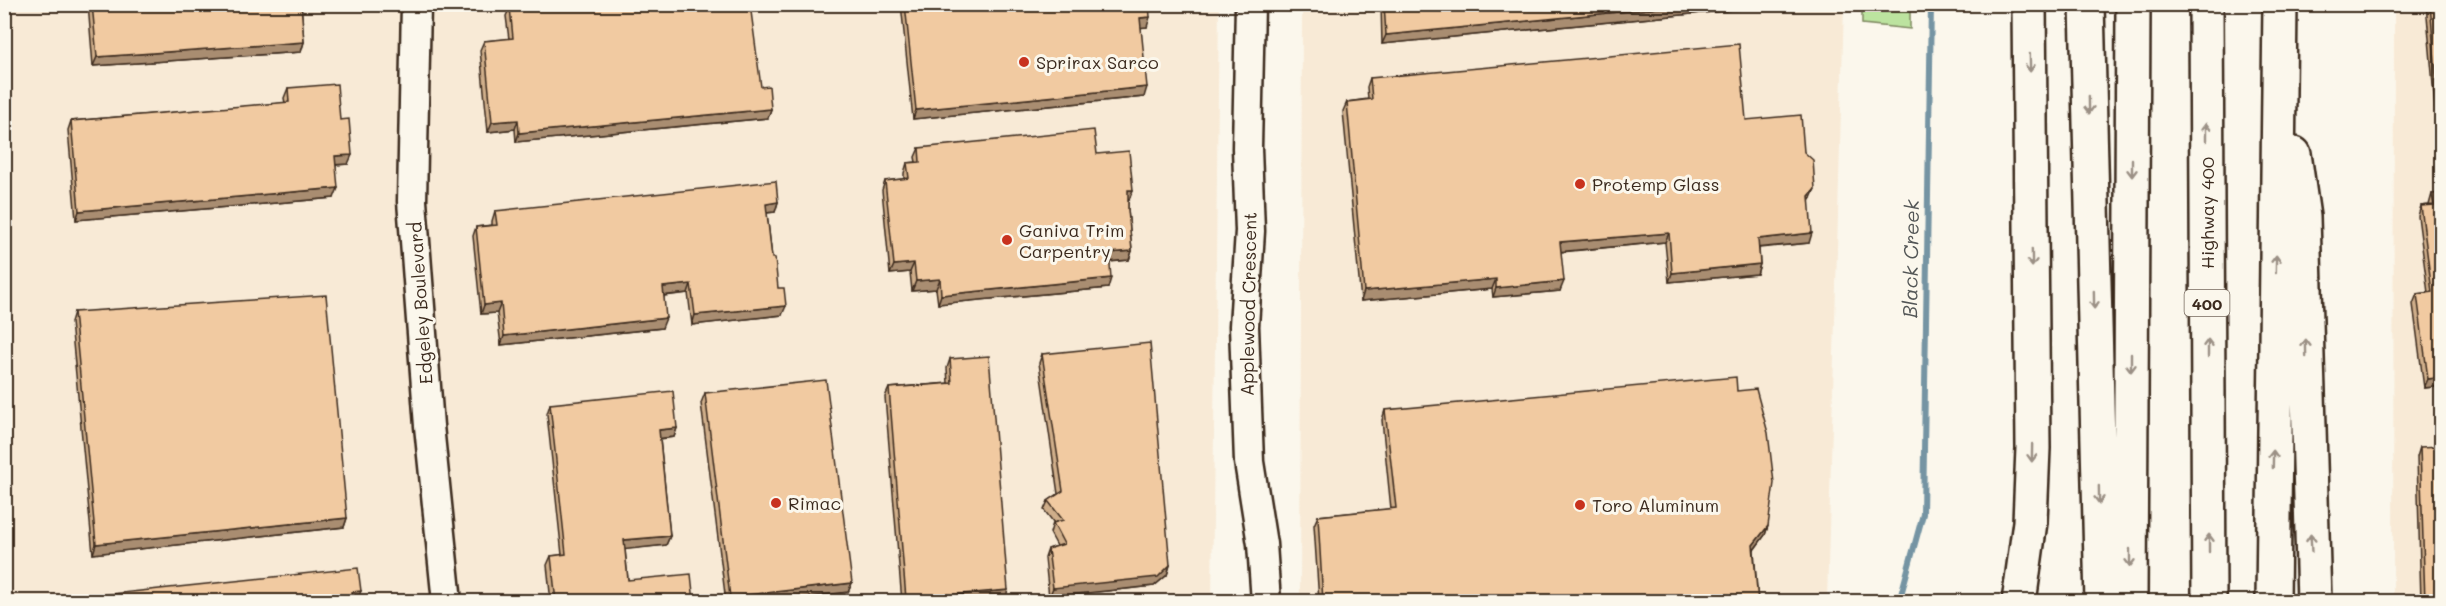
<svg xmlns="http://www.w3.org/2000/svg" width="2446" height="606" font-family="Mali,sans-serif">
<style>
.built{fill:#f8ead6}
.green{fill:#bce39f;stroke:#7c865e;stroke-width:1.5}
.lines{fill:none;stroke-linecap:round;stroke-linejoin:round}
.stream{stroke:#7494a3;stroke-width:6}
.minor-casing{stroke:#3b2a1e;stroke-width:33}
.highway-casing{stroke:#3b2a1e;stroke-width:38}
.minor{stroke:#fbf7ec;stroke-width:28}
.highway{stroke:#fbf7ec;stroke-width:33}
.wall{fill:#cfae8a;stroke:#3b2a1e;stroke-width:1.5}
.shaded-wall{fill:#a98d71;stroke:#3b2a1e;stroke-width:1.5}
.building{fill:#f1caa1;stroke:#3b2a1e;stroke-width:1.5}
.oneway{stroke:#9b9085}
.poi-dot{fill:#c8321e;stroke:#fbf7ec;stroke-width:2}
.labels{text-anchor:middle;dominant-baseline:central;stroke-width:6;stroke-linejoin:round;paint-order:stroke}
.shield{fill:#fbf7ec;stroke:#75685c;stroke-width:1.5}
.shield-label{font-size:16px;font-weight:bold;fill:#3b2a1e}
.poi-label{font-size:18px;fill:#3b2a1e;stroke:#fbf7ec;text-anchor:start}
.street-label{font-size:18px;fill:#3b2a1e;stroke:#fbf7ec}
.water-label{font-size:20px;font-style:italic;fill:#535656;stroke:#fbf7ec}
</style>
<rect width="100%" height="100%" fill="#fbf7ec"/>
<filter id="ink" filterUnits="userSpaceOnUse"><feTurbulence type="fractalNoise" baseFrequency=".0167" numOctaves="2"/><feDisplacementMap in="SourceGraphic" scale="12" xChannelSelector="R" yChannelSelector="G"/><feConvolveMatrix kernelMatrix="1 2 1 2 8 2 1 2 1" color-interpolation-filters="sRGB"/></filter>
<g filter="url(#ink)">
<path class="built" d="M 4,5 L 1219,5 L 1212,601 L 5,601 Z
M 1302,5 L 1844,5 L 1827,601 L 1300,602 Z
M 2394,5 L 2441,5 L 2441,601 L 2393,602 Z"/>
<path class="green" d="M 1862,5 L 1910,5 L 1910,29 L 1862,24 Z"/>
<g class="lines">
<path class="stream" d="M 1899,602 L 1923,514 L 1931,4"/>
<g class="minor-casing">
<path id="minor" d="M 416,4 L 412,201 L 429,426 L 447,602
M 1250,4 L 1247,148 L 1250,231 L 1244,326 L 1249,462 L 1262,544 L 1266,602"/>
</g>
<g class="highway-casing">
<path id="highway" d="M 2087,4 L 2102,602
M 2206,4 L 2209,602
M 2294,154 L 2303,217 L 2314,602
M 2019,602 L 2030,522 L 2033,448 L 2029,4
M 2130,602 L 2133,4
M 2273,602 L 2280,4"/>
</g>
<use href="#minor" class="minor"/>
<use href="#highway" class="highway"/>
</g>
<path class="wall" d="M 88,4 L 301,4 L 304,42 L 301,52 L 93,66 Z
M 901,4 L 1149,4 L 1147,27 L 1141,27 L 1144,97 L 913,119 Z
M 1381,4 L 1794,4 L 1382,44 Z
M 2426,4 L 2442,4 L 2442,108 L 2435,108 Z
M 510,7 L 771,109 L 768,118 L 516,142 L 515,129 L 488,132 L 480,50 L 484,41 L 509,39 L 506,16 Z
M 1370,78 L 1746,120 L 1804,152 L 1811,198 L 1809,201 L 1809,243 L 1759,248 L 1760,264 L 1757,274 L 1669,282 L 1665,242 L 1561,252 L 1560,291 L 1493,297 L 1492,289 L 1361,301 L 1343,111 L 1347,102 L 1368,99 L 1367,87 Z
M 288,88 L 340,120 L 348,164 L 336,165 L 334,198 L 76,220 L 68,130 L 71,121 L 285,103 L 284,98 Z
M 919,148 L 1097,154 L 1129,200 L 1128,200 L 1128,210 L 1132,251 L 1129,260 L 1110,262 L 1108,288 L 938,304 L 936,289 L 912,291 L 910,272 L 890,274 L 882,190 L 885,181 L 904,179 L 904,173 L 907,163 L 916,162 L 915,157 Z
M 2442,193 L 2442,386 L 2424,388 L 2413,304 L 2417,294 L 2428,293 L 2418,216 L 2421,206 L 2429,205 L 2432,194 Z
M 778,202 L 775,212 L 767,213 L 772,258 L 782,315 L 692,325 L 688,293 L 664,296 L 662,328 L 501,345 L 497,313 L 481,314 L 473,236 L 476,227 L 492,225 L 492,221 L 495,211 Z
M 74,312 L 347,518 L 344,527 L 93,554 L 71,322 Z
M 1042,354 L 1170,565 L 1167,575 L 1154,586 L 1049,597 L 1045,558 L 1048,549 L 1057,546 L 1050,533 L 1053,523 L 1054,523 L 1044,510 L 1048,501 L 1058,494 L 1039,363 Z
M 950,359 L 1005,600 L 982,602 L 902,602 L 885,397 L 889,388 L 948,383 L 947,368 Z
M 1737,391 L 1768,526 L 1765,535 L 1754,550 L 1758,602 L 1319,602 L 1314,525 L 1318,516 L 1391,509 L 1382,420 L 1385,410 Z
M 705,393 L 852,583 L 848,592 L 771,602 L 726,602 L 701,403 Z
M 550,404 L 677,428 L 674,437 L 660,439 L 670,536 L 666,545 L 625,549 L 628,580 L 694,602 L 551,602 L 547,565 L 551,556 L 562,555 L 547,414 Z
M 2420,447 L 2442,602 L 2421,602 L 2417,457 Z"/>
<path class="shaded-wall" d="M 1699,4 L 1794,4 L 1382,44 L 1386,35 Z
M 1150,17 L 1147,27 L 1137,28 L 1140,18 Z
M 304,42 L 301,52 L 93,66 L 97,57 Z
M 1147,87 L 1144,97 L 913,119 L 916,110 Z
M 2438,99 L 2442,99 L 2442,108 L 2435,108 Z
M 771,109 L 768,118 L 516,142 L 519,133 Z
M 518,120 L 515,129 L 488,132 L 492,122 Z
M 352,155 L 348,164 L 332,165 L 335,156 Z
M 338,188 L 334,198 L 76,220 L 79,211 Z
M 1815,189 L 1811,198 L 1805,206 L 1809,196 Z
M 1128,190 L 1133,190 L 1129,200 L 1125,200 Z
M 778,202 L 775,212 L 763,213 L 766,204 Z
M 1669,233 L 1665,242 L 1557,252 L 1560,242 Z
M 1812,233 L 1809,243 L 1755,248 L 1758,239 Z
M 1132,251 L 1129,260 L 1106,262 L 1109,253 Z
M 914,263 L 910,272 L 890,274 L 894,265 Z
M 1760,264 L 1757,274 L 1669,282 L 1672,273 Z
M 1111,278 L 1108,288 L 938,304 L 941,295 Z
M 940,279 L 936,289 L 912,291 L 916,281 Z
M 1496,279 L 1492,289 L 1361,301 L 1364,291 Z
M 1564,281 L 1560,291 L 1493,297 L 1496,288 Z
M 691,284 L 688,293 L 659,296 L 663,287 Z
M 501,303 L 497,313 L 481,314 L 484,305 Z
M 786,306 L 782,315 L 692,325 L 695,315 Z
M 666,318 L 662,328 L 501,345 L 504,336 Z
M 2442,377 L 2442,386 L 2424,388 L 2428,379 Z
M 677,428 L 674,437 L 655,439 L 659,430 Z
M 347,518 L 344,527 L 93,554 L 96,544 Z
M 1768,526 L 1765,535 L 1750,555 L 1753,545 Z
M 670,536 L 666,545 L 621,550 L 624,540 Z
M 1170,565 L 1167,575 L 1154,586 L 1049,597 L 1053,588 Z
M 852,583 L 848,592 L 771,602 L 729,602 L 730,597 Z
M 1008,590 L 1005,600 L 982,602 L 905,602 L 906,599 Z
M 361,591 L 357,601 L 349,601 L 352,592 Z"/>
<path class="building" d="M 92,4 L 301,4 L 304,42 L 97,57 Z
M 532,4 L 750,4 L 761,87 L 769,86 L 771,109 L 519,133 L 518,120 L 492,122 L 484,41 L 513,38 L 510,7 Z
M 905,4 L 1149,4 L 1150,17 L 1140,18 L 1147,87 L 916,110 Z
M 1384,4 L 1699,4 L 1386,35 Z
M 2430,4 L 2442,4 L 2442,99 L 2438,99 Z
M 1739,44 L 1746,120 L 1801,115 L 1804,152 L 1813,160 L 1815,189 L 1809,196 L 1812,233 L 1758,239 L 1760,264 L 1672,273 L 1669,233 L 1560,242 L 1564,281 L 1496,288 L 1496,279 L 1364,291 L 1347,102 L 1372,99 L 1370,78 Z
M 337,84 L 340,120 L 349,119 L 352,155 L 335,156 L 338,188 L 79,211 L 71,121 L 289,102 L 288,88 Z
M 1094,130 L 1097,154 L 1129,151 L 1133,190 L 1128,190 L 1128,210 L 1132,251 L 1109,253 L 1111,278 L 941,295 L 940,279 L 916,281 L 914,263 L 894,265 L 885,181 L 909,178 L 907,163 L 920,162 L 919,148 Z
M 776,181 L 778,202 L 766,204 L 772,258 L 775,258 L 778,288 L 784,288 L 786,306 L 695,315 L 691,284 L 663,287 L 666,318 L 504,336 L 501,303 L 484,305 L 476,227 L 497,225 L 495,211 Z
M 2442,193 L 2442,377 L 2428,379 L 2417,294 L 2432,292 L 2421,206 L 2434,205 L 2432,194 Z
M 326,295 L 347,518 L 96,544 L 74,312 Z
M 1150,343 L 1170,565 L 1158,577 L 1053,588 L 1048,549 L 1064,544 L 1053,523 L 1063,520 L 1048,501 L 1063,491 L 1042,354 Z
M 989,356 L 1008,590 L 906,599 L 889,388 L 952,383 L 950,359 Z
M 1736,377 L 1737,391 L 1756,389 L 1768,433 L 1774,483 L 1768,526 L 1753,545 L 1758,602 L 1323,602 L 1318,516 L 1396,508 L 1385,410 Z
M 826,380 L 852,583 L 730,597 L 705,393 Z
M 673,391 L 677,428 L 659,430 L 670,536 L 624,540 L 628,580 L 691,574 L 694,602 L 556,602 L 551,556 L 566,554 L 550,404 Z
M 2442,446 L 2442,602 L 2425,602 L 2420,447 Z
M 358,568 L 361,591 L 352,592 L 353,602 L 56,602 L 56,600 Z"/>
<defs><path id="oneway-shaft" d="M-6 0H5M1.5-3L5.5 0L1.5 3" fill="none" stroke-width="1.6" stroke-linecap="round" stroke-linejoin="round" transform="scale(1.5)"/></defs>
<g class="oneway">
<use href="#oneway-shaft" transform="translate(2030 63) rotate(89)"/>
<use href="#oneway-shaft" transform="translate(2089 105) rotate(89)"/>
<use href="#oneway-shaft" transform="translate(2206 132) rotate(-90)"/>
<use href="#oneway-shaft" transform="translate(2132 168) rotate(90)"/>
<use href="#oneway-shaft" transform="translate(2032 258) rotate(89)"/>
<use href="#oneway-shaft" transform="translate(2276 264) rotate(-89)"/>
<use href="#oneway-shaft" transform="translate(2094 300) rotate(89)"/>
<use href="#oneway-shaft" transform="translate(2208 348) rotate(-90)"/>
<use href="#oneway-shaft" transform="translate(2306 348) rotate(-91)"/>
<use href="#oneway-shaft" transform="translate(2131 363) rotate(90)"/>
<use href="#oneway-shaft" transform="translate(2032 453) rotate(91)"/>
<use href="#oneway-shaft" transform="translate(2273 459) rotate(-89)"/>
<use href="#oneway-shaft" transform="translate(2099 495) rotate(89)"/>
<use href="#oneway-shaft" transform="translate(2209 543) rotate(-90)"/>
<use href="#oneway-shaft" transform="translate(2311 543) rotate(-93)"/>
<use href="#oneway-shaft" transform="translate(2130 558) rotate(90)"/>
</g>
</g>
<g class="poi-dot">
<circle cx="1024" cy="62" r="6"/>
<circle cx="1580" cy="184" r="6"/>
<circle cx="1007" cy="240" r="6"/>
<circle cx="776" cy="503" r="6"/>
<circle cx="1580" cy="505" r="6"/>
</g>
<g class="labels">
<rect class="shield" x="2184.5" y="290" width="45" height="26" rx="4.5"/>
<g class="shield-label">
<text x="2207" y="303">400</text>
</g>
<g class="poi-label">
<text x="1036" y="62">Sprirax Sarco</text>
<text x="1592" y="184">Protemp Glass</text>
<text x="1019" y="230">Ganiva Trim<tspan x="1019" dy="21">Carpentry</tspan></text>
<text x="788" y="503">Rimac</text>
<text x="1592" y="505">Toro Aluminum</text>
</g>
<g class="street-label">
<text transform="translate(2207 213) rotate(-90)">Highway 400</text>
<text transform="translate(420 303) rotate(-94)">Edgeley Boulevard</text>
<text transform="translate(1248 304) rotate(-89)">Applewood Crescent</text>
</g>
<g class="water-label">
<text transform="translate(1910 259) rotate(-89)">Black Creek</text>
</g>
</g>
<rect width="2446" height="606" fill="none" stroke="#fbf7ec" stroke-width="24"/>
<rect x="12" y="12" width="2422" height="582" fill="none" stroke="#3b2a1e" stroke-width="2" filter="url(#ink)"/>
</svg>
